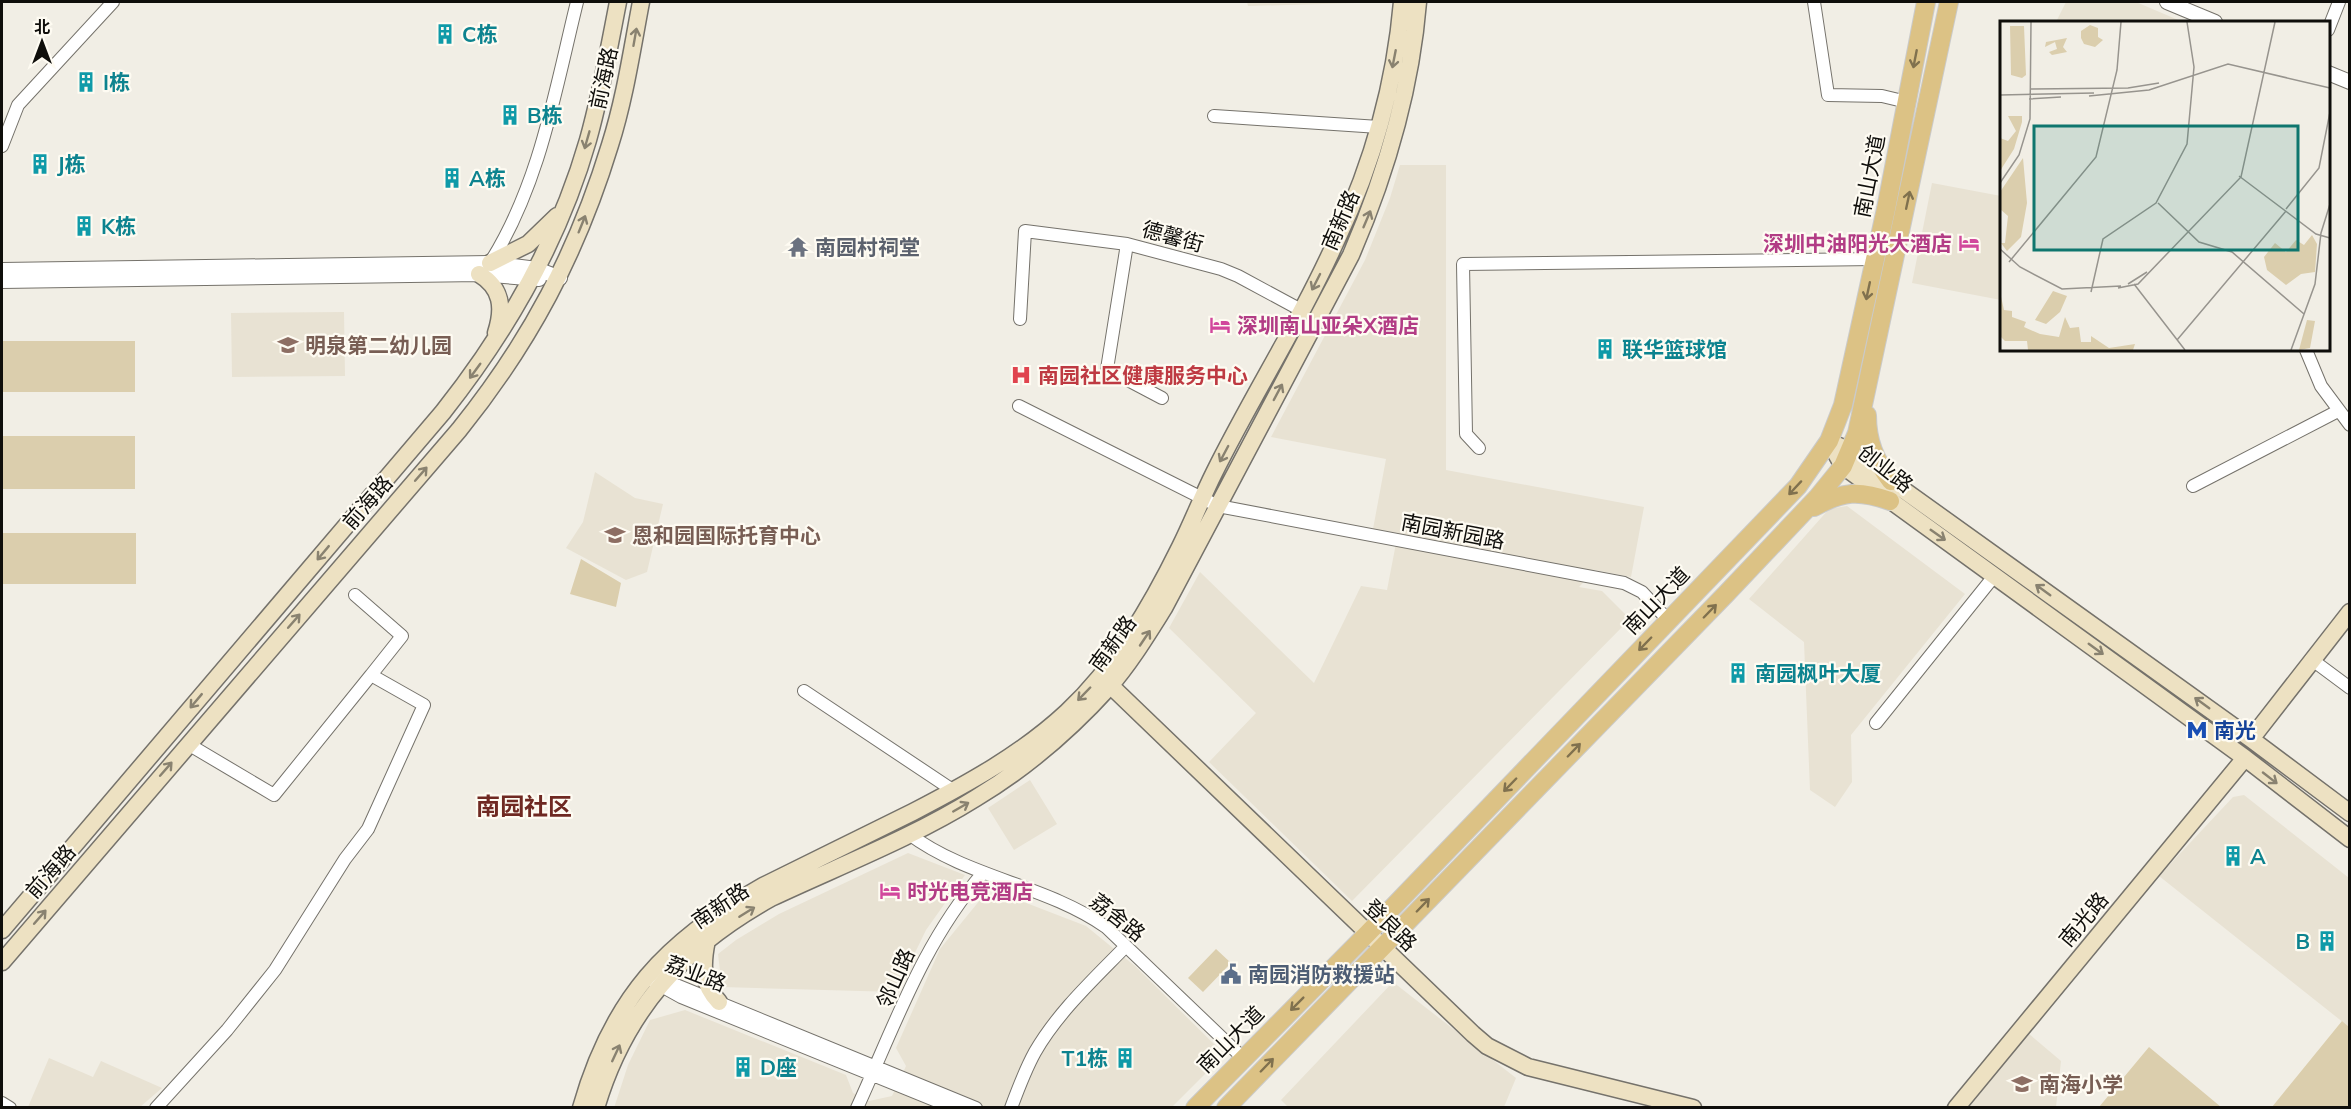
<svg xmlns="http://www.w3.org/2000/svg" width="2351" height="1109" font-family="Mulish,'Noto Sans SC',sans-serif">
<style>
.built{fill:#e8e2d3}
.green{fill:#dbcead}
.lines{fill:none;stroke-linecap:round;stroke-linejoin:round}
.minor-casing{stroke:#75726b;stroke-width:14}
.tertiary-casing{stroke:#75726b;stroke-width:16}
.secondary-casing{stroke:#75726b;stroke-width:19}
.primary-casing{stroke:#cacac9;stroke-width:20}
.minor{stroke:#fff;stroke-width:12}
.tertiary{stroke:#fff;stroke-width:14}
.secondary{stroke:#ede1c2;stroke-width:16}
.primary{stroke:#dcc285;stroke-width:18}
.oneway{stroke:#898270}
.oneway2{stroke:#80714e}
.labels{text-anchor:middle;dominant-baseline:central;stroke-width:4.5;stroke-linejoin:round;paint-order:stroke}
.culture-label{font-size:21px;font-weight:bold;fill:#0d838f;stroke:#fefbf2;text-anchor:start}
.street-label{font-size:21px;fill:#0f0e0b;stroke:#fefbf2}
.hotel-label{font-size:21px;font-weight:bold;fill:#b23c85;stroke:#fefbf2;text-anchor:start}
.worship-label{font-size:21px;font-weight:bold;fill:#5b616d;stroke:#fefbf2;text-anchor:start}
.education-label{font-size:21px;font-weight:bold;fill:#785e54;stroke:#fefbf2;text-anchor:start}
.health-label{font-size:21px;font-weight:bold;fill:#be3a42;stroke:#fefbf2;text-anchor:start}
.transit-label{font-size:21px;font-weight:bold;fill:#164399;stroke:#fefbf2;text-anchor:start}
.service-label{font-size:21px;font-weight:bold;fill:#4e5e75;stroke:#fefbf2;text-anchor:start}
.quarter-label{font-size:24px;font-weight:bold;fill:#6f2922;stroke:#fefbf2}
.inset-road{fill:none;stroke:#97948e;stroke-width:1.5}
.view{fill:#0f766e;fill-opacity:0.15;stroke:#0f766e;stroke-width:3}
.inset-edge{fill:none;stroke:#0f0e0b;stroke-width:3}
</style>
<rect width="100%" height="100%" fill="#f1eee5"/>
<path class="built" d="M 1247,2 L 1392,2 L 1248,6 Z
M 2066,2 L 2136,2 L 2183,22 L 2056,22 Z
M 1400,165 L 1446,165 L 1446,470 L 1644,507 L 1631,577 L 1595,570 L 1579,587 L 1602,591 L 1630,619 L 1352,901 L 1209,762 L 1256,713 L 1169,628 L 1200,572 L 1314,683 L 1361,586 L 1387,590 L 1398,533 L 1373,529 L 1386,459 L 1271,437 L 1365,260 L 1390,198 Z
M 1932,183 L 2001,196 L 2001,300 L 1912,283 Z
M 344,312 L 345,376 L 232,377 L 231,313 Z
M 595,472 L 635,498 L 663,504 L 647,572 L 626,580 L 566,548 L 583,522 Z
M 1847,506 L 1965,594 L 1851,735 L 1852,782 L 1835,807 L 1810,790 L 1804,642 L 1749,599 L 1829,509 Z
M 1030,780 L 1057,824 L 1014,850 L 988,808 Z
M 2244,795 L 2349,878 L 2349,1027 L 2159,876 L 2233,797 Z
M 908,853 L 965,875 L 926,930 L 896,992 L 722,987 L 718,954 L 736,940 L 779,914 Z
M 1008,896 L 1086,926 L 1135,966 L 1217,1047 L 1211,1068 L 1172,1107 L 614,1108 L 628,1065 L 650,1020 L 685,1010 L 846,1075 L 853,1093 L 869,1101 L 892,1096 L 906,1066 L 896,1048 L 940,949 L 980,900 Z
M 1393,982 L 1516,1078 L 1504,1107 L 1289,1108 L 1281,1100 Z
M 2028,1033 L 2061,1061 L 2056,1107 L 1967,1108 Z
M 49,1058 L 93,1077 L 101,1061 L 162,1088 L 140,1107 L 28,1107 Z"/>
<path class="green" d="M 2,341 L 135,341 L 135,392 L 2,392 Z
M 2,436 L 135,436 L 135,489 L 2,489 Z
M 2,533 L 136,533 L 136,584 L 2,584 Z
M 581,559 L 621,583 L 616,607 L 570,594 Z
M 1216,949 L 1231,963 L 1203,992 L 1188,978 Z
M 2342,1021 L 2349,1027 L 2349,1107 L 2272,1107 Z
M 2149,1047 L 2221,1107 L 2099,1107 Z"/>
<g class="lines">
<g class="minor-casing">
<path id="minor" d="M 1814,2 L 1828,95 L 1882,96 L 1907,102
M 2328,30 L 2339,2
M 1214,116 L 1379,127
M 2,146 L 18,105 L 113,2
M 1127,244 L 1107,369 L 1162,398
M 490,263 C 540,184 555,91 577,2
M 1020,319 L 1025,231 L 1127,244 L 1221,269 L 1238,276 L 1301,310
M 2306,350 L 2321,386 L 2350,425
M 1019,406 L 1218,506 L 1624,583 L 1642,592 L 1668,620
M 1479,448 L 1466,434 L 1463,264 L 1875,259
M 2193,486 L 2338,411
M 2311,659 L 2350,688
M 804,691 L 954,791
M 1876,723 L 1995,575
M 188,744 L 274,795 L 371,675
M 909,834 C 968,878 1046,885 1106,927 L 1243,1058
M 659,978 L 976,1108
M 654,982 L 681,997 L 954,1108
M 2,1103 L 10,1108
M 156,1108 L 227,1030 L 275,970 L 345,859 L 368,829 L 424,705 L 371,675 L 402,636 L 355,595
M 857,1108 C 895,1025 923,942 983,873
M 1011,1108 C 1018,1089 1025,1070 1035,1052 C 1058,1012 1094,979 1126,946"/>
</g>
<g class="tertiary-casing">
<path id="tertiary" d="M 2167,2 L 2215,22
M 2328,73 L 2350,82
M 2,270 L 490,263 L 537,269 L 560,278
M 2,281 L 479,274 L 539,279"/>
</g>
<g class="secondary-casing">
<path id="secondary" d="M 490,263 L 528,244 L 557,216
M 479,274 C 502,288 504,308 496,333
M 1829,441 L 1843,466 L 2245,758 L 2350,839
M 1839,446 L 1891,481 L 2251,739 L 2350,813
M 1110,685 L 1473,1034 L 1487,1046 L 1528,1067 L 1693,1108
M 2251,739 L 2350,612
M 2,930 L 443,412 C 508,330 559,241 588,140 C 601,94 609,48 618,2
M 707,940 C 702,964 701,983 719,1002
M 2,962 L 459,430 C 530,342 577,253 610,145 C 625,98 632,49 641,2
M 581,1108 C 612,998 666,941 763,886 C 813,861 863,837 913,812 C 967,784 1022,754 1067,712 C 1116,666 1151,606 1180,547 C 1192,523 1202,497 1214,473 C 1253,394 1301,320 1337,239 C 1372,165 1395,83 1402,2
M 596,1108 C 625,1010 683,947 771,898 C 839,866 912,838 976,798 C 1026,768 1070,730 1109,687 C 1130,663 1147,635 1164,608 L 1351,255 C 1386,174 1411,89 1418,2
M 1956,1108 L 2245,758"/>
</g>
<g class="primary-casing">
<path id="primary" d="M 1867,415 C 1867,442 1875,460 1891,481
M 1814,507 C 1843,491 1859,490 1890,501
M 1195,1108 L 1368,933 L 1798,486 L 1829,441 L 1843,405 L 1886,209 L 1926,2
M 1226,1108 L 1726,594 L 1817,498 L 1843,466 L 1857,433 L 1949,2"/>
</g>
<use href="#minor" class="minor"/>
<use href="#tertiary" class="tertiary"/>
<use href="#secondary" class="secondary"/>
<use href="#primary" class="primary"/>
</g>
<defs><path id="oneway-shaft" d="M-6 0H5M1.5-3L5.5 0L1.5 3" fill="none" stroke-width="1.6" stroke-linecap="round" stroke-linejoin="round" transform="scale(1.5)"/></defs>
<g class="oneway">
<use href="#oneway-shaft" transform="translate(635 37) rotate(-80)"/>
<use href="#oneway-shaft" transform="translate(1394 59) rotate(101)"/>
<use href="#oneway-shaft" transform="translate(587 140) rotate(106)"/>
<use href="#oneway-shaft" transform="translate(1367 219) rotate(-67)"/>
<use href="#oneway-shaft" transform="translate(582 224) rotate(-68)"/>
<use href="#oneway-shaft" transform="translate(1316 282) rotate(117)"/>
<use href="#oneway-shaft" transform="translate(475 371) rotate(126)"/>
<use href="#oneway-shaft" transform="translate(1278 392) rotate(-62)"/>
<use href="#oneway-shaft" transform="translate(1224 454) rotate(118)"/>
<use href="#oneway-shaft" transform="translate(421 474) rotate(-49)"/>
<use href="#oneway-shaft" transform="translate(1938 535) rotate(35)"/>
<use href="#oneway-shaft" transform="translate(323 553) rotate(130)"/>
<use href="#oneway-shaft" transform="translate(2043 590) rotate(-144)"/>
<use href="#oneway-shaft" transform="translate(294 621) rotate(-49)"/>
<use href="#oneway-shaft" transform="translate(1145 638) rotate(-56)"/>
<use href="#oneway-shaft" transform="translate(2096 649) rotate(36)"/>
<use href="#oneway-shaft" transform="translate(1084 694) rotate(134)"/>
<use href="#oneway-shaft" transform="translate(196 701) rotate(130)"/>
<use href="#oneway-shaft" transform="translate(2202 703) rotate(-144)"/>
<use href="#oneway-shaft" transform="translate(166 769) rotate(-49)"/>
<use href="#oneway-shaft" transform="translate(2270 778) rotate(38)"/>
<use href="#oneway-shaft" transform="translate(961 807) rotate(-30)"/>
<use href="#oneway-shaft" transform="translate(747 912) rotate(-32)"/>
<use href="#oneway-shaft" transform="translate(40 917) rotate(-49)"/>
<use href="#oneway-shaft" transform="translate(616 1053) rotate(-65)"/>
</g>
<g class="oneway2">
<use href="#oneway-shaft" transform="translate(1915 59) rotate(101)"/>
<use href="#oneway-shaft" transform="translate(1908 200) rotate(-78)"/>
<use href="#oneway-shaft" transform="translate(1868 291) rotate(102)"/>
<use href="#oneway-shaft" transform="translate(1795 488) rotate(133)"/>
<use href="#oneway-shaft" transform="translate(1710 611) rotate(-46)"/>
<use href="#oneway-shaft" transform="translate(1645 644) rotate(134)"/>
<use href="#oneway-shaft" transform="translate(1574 750) rotate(-46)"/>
<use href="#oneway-shaft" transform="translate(1510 785) rotate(134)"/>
<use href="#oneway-shaft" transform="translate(1423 905) rotate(-46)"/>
<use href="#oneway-shaft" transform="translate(1297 1004) rotate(135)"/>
<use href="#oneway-shaft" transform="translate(1267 1065) rotate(-46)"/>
</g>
<defs>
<g id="building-bare" transform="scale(1.62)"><path d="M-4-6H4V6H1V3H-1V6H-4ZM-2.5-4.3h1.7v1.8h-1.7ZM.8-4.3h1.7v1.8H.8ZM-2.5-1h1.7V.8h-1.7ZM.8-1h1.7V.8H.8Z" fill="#0f9aa8" stroke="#fefbf2" stroke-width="2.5" paint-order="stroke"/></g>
<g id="hotel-bare" transform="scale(1.62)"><path d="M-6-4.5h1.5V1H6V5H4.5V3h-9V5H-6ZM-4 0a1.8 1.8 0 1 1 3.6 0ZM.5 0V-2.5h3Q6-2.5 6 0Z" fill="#d1479c" stroke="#fefbf2" stroke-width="2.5" paint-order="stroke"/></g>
<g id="temple-bare" transform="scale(1.62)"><path d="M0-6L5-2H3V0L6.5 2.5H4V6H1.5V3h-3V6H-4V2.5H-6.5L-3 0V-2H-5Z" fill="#6b7280" stroke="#fefbf2" stroke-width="2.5" paint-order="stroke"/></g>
<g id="school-bare" transform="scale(1.62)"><path d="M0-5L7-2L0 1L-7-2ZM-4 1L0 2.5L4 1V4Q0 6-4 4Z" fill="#8d6e63" stroke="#fefbf2" stroke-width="2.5" paint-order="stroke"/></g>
<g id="hospital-bare" transform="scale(1.62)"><path d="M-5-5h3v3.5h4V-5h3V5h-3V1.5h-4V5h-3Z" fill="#e0444e" stroke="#fefbf2" stroke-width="2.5" paint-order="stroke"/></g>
<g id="metro-bare" transform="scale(1.62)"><path d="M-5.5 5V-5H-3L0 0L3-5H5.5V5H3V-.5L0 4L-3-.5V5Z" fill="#1a4fb4" stroke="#fefbf2" stroke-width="2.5" paint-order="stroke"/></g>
<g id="civic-bare" transform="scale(1.62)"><path d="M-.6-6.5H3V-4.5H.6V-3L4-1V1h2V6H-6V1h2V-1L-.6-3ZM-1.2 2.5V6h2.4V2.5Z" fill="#5c6f8a" stroke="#fefbf2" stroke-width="2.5" paint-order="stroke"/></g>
</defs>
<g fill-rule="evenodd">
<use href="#building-bare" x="445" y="34"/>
<use href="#building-bare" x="86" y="82"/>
<use href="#building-bare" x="510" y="115"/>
<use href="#building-bare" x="40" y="164"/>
<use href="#building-bare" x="452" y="178"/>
<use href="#building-bare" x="84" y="226"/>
<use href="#hotel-bare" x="1969" y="243"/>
<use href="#temple-bare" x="798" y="247"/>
<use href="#hotel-bare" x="1220" y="325"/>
<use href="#school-bare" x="288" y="345"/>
<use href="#building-bare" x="1605" y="349"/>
<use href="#hospital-bare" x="1021" y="375"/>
<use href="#school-bare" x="615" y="535"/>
<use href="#building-bare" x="1738" y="673"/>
<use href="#metro-bare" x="2197" y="730"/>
<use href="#building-bare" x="2233" y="856"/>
<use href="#hotel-bare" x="890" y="891"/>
<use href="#building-bare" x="2327" y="941"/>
<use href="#civic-bare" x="1231" y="974"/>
<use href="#building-bare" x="1125" y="1058"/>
<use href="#building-bare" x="743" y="1067"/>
<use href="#school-bare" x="2022" y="1084"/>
</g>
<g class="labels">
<g class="culture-label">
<text x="462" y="34">C栋</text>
<text x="103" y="82">I栋</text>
<text x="527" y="115">B栋</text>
<text x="57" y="164">J栋</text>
<text x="469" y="178">A栋</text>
<text x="101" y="226">K栋</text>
<text x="1622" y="349">联华篮球馆</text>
<text x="1755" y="673">南园枫叶大厦</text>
<text x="2250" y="856">A</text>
<text x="2310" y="941" text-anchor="end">B</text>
<text x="1108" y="1058" text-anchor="end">T1栋</text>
<text x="760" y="1067">D座</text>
</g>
<g class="street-label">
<text transform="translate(603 78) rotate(-78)">前海路</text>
<text transform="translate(1869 176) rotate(-79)">南山大道</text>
<text transform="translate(1340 220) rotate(-67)">南新路</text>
<text transform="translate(1173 236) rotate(15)">德馨街</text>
<text transform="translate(1886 468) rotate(38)">创业路</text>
<text transform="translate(367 502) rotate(-49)">前海路</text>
<text transform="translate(1453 531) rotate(11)">南园新园路</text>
<text transform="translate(1656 600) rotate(-46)">南山大道</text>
<text transform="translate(1112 643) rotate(-54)">南新路</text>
<text transform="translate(50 871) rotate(-49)">前海路</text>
<text transform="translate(720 905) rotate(-34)">南新路</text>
<text transform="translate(1118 917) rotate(38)">荔舍路</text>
<text transform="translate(2083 919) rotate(-50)">南光路</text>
<text transform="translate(1391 925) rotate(44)">登良路</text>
<text transform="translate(696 973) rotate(21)">荔业路</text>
<text transform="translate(895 978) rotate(-66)">邻山路</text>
<text transform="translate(1230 1039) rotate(-45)">南山大道</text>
</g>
<g class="hotel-label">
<text x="1952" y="243" text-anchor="end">深圳中油阳光大酒店</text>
<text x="1237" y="325">深圳南山亚朵X酒店</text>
<text x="907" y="891">时光电竞酒店</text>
</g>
<g class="worship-label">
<text x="815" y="247">南园村祠堂</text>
</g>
<g class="education-label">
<text x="305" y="345">明泉第二幼儿园</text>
<text x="632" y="535">恩和园国际托育中心</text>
<text x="2039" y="1084">南海小学</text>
</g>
<g class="health-label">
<text x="1038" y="375">南园社区健康服务中心</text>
</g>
<g class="transit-label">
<text x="2214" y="730">南光</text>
</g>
<g class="service-label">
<text x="1248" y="974">南园消防救援站</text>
</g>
<g class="quarter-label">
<text x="524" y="806">南园社区</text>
</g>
</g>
<g transform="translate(2000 21)">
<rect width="330" height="330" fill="#f1eee5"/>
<path d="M 90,4 L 98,7 L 98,16 L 103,19 L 95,26 L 84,23 L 81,17 L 81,10 ZM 10,5 L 24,5 L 26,54 L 22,57 L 11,54 ZM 67,17 L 63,26 L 67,31 L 52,34 L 49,31 L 57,28 L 55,21 L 45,26 L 46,21 ZM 8,95 L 22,95 L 22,101 L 14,128 L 0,150 L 0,117 L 8,120 L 16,110 ZM 23,137 L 27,182 L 21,216 L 7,230 L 1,222 L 5,222 L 8,195 L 0,188 L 0,171 ZM 312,214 L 317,223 L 315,251 L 301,253 L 286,264 L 267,249 L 264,236 L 275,222 L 286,231 L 296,219 L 304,224 ZM 53,270 L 67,275 L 60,291 L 46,303 L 35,299 ZM 0,271 L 4,289 L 12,290 L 12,296 L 26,301 L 24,306 L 40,313 L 59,316 L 65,296 L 70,307 L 79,306 L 81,321 L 91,321 L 91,315 L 109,327 L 135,323 L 133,329 L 28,329 L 27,320 L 5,320 L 0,315 ZM 307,299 L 315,300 L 310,327 L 299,329 Z" fill="#dbcead"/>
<path class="inset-road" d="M 30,68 L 128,67 L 159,62M 0,74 L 94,72M 89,75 L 149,69 L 228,43 L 330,67M 29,78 L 61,76M 239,155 L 316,213 L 330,217M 0,162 L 19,134 L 30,98 L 31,1M 158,182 L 199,221 L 232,231 L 304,293M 286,188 L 319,147 L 330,91M 0,228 L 20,246 L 62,268 L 121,265M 9,241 L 96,136 L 117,49 L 121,1M 128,263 L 147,251M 134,263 L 185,329M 118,267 L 138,263 L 241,156 L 275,1M 91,271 L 103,218 L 156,182 L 187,123 L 194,46 L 187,1M 177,319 L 286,190M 291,329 L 315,263 L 321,212 L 330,183"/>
<path class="view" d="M 34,105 L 298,105 L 298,229 L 34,229 Z"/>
<rect width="330" height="330" class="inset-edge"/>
</g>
<rect width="2351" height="1109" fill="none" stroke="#0f0e0b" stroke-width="6"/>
<g transform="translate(42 42)" stroke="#fefbf2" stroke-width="4.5" paint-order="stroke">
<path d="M0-4.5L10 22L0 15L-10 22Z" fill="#0f0e0b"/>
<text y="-9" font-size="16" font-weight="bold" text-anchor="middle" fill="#0f0e0b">北</text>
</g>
</svg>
